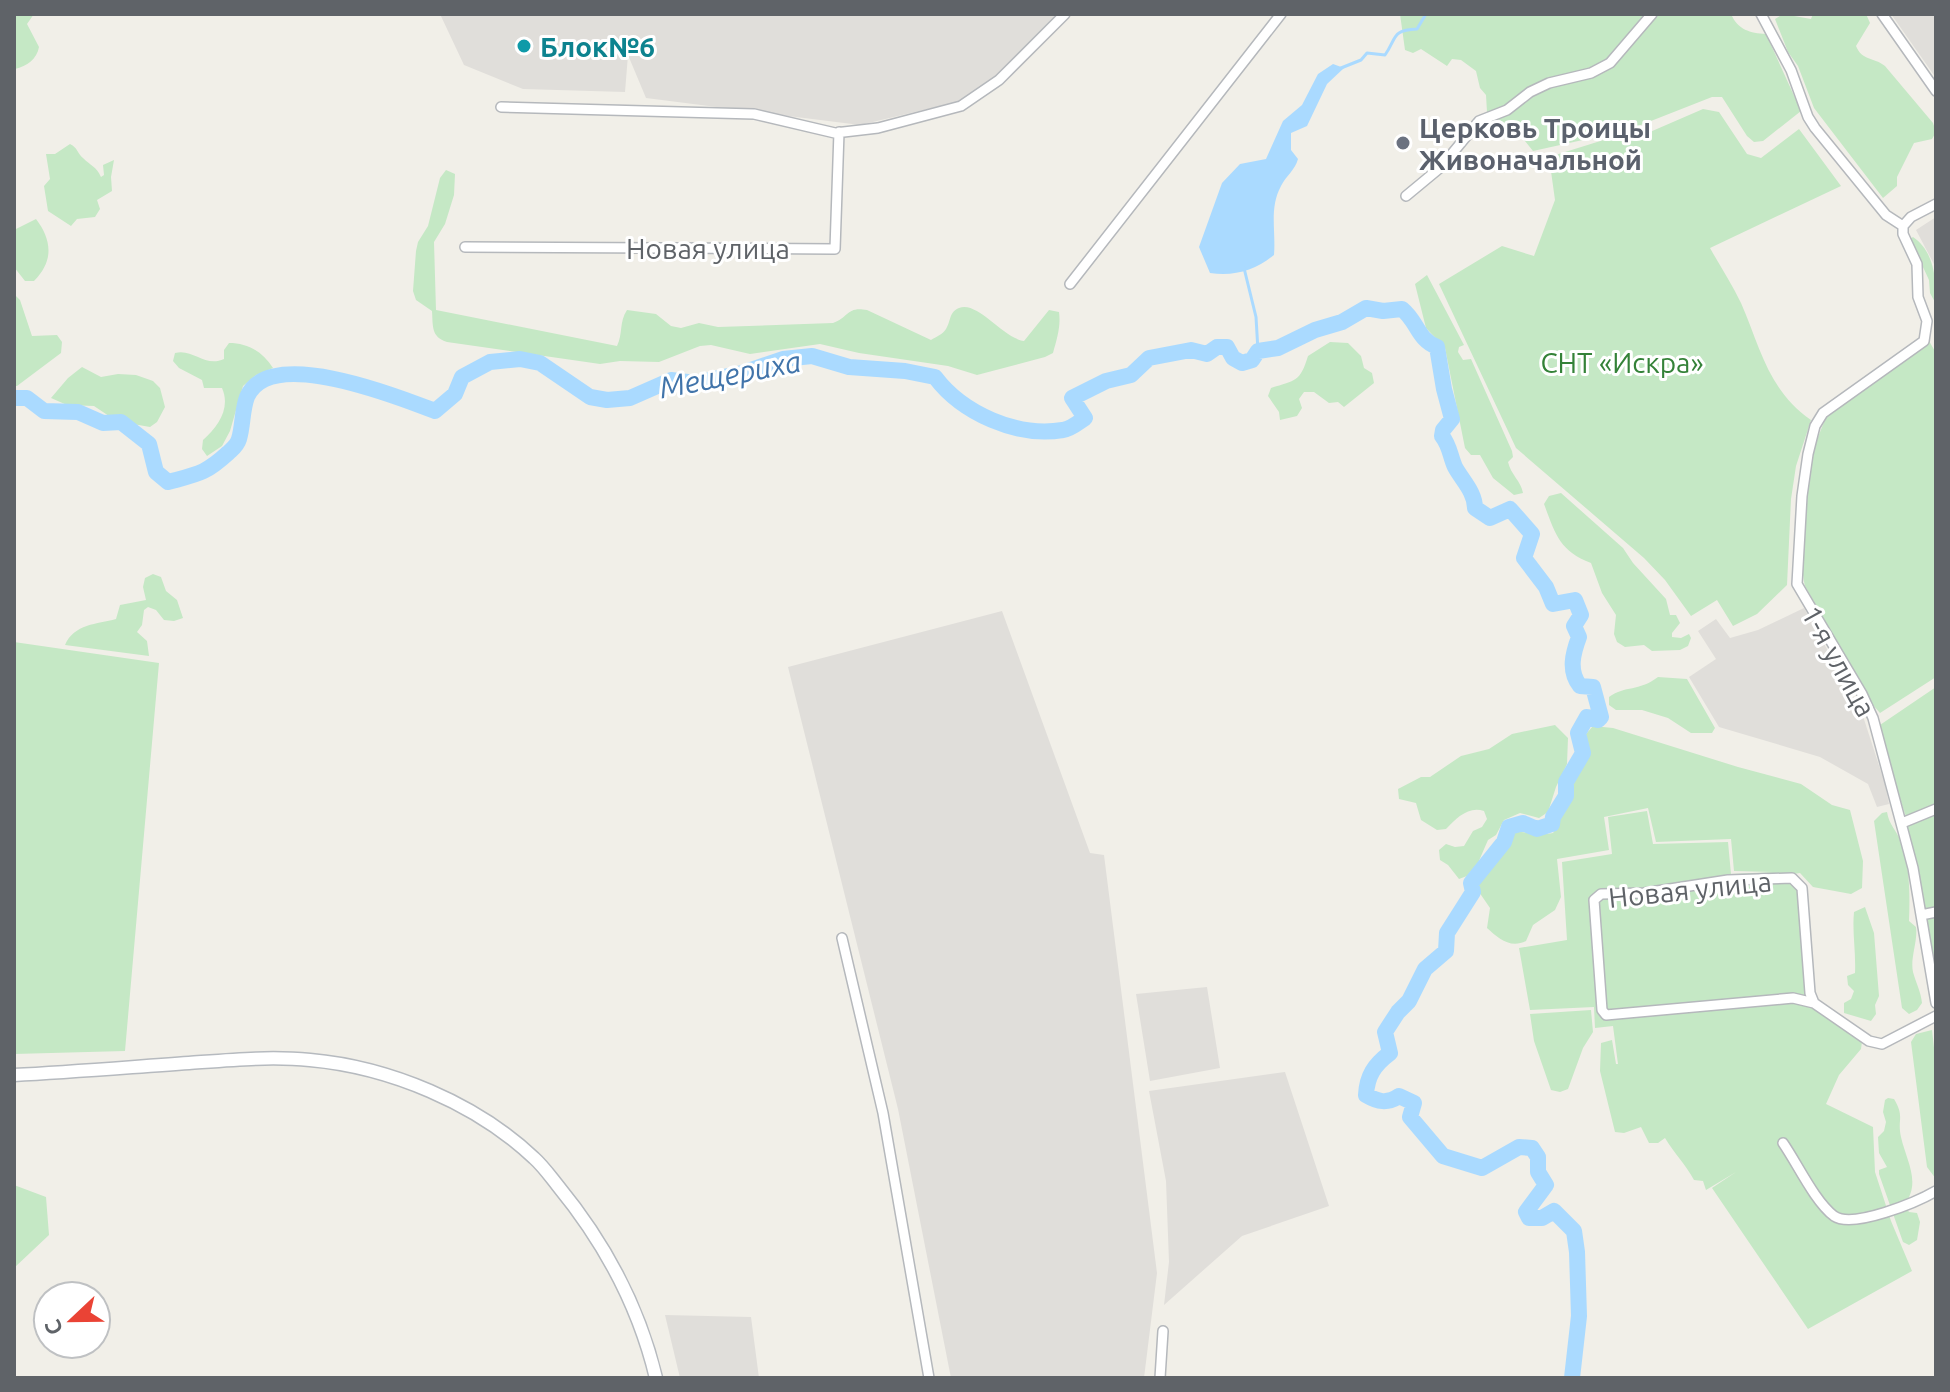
<svg xmlns="http://www.w3.org/2000/svg" width="1950" height="1392" font-family="Ubuntu,sans-serif">
<style>
.industrial{fill:#e0deda}
.green{fill:#c5e8c5}
.water{fill:#aadaff}
.lines{fill:none;stroke-linecap:round;stroke-linejoin:round}
.stream{stroke:#aadaff;stroke-width:3}
.river{stroke:#aadaff;stroke-width:16}
.street-casing{stroke:#b5b8bc;stroke-width:12}
.secondary-casing{stroke:#b6babf;stroke-width:15}
.street{stroke:#fff;stroke-width:9}
.secondary{stroke:#fff;stroke-width:12}
.culture-dot{fill:#0f9aa8;stroke:#fff;stroke-width:3}
.worship-dot{fill:#6b7280;stroke:#fff;stroke-width:3}
.labels{text-anchor:middle;dominant-baseline:central;stroke-width:6;stroke-linejoin:round;paint-order:stroke}
.culture-label{font-size:28px;font-weight:bold;fill:#0d838f;stroke:#fff;text-anchor:start}
.worship-label{font-size:28px;font-weight:bold;fill:#5b616d;stroke:#fff;text-anchor:start}
.street-label{font-size:28px;fill:#5f6368;stroke:#fff}
.park-label{font-size:28px;fill:#348238;stroke:#fff}
.water-label{font-size:30px;font-style:italic;fill:#4174aa;stroke:#fff}
</style>
<rect width="100%" height="100%" fill="#f1efe8"/>
<path class="industrial" d="M 440,14 L 1060,14 L 1024,55 L 979,92 L 957,102 L 860,125 L 646,98 L 628,55 L 625,92 L 523,89 L 464,65 Z
M 1891,14 L 1936,14 L 1936,78 Z
M 1936,217 L 1936,268 L 1916,230 Z
M 1804,608 L 1861,710 L 1885,784 L 1889,804 L 1877,807 L 1868,784 L 1820,757 L 1719,727 L 1689,677 L 1716,659 L 1698,631 L 1716,619 L 1730,638 L 1758,630 Z
M 1002,611 L 1090,853 L 1104,855 L 1157,1273 L 1144,1378 L 951,1378 L 898,1109 L 788,667 Z
M 1207,987 L 1220,1068 L 1150,1081 L 1136,994 Z
M 1285,1072 L 1329,1206 L 1242,1236 L 1164,1305 L 1169,1262 L 1166,1181 L 1149,1091 Z
M 665,1315 L 751,1317 L 759,1378 L 680,1378 Z"/>
<path class="green" d="M 14,14 L 34,14 L 27,24 L 39,47 C 37,59 27,66 15,69 Z
M 1400,14 L 1731,14 C 1738,30 1750,33 1766,34 L 1801,111 L 1763,141 L 1754,142 L 1747,136 L 1722,97 L 1712,97 L 1628,130 L 1533,151 L 1517,131 L 1487,112 L 1486,95 L 1480,88 L 1476,71 L 1461,60 L 1452,59 L 1447,66 L 1421,49 L 1413,53 L 1405,50 Z
M 1783,14 L 1811,19 L 1813,14 L 1866,14 L 1870,23 L 1856,46 C 1862,61 1874,57 1885,66 L 1933,123 L 1936,132 L 1932,139 L 1914,143 L 1897,177 L 1897,186 L 1883,198 L 1814,108 L 1798,66 L 1788,52 L 1775,19 Z
M 1703,109 L 1719,112 L 1747,154 L 1761,158 L 1799,129 L 1841,186 L 1710,248 C 1720,266 1732,284 1741,303 C 1761,349 1768,390 1811,420 L 1796,466 L 1791,499 L 1787,585 L 1757,614 L 1733,626 L 1717,600 L 1691,616 L 1665,580 L 1644,558 L 1516,448 L 1439,284 L 1502,246 L 1534,256 L 1555,200 L 1549,157 L 1610,138 L 1643,135 Z
M 70,144 C 78,148 77,153 83,158 C 91,166 96,166 101,177 L 104,175 L 103,165 L 114,160 L 111,177 L 112,191 L 97,200 L 100,209 L 95,217 L 77,219 L 71,226 L 48,211 L 44,186 L 50,179 L 46,154 L 55,154 Z
M 446,170 L 455,174 L 454,195 L 445,224 L 434,242 L 436,310 L 617,346 C 623,334 619,322 627,310 L 656,314 L 671,326 L 681,328 L 699,323 L 718,327 L 833,323 C 849,317 847,306 867,310 L 931,340 C 936,337 943,334 946,329 C 951,321 949,312 959,308 C 977,300 1003,338 1024,341 L 1049,310 L 1059,312 C 1061,326 1057,339 1053,353 L 1045,357 L 977,375 L 948,366 L 859,353 L 820,344 L 750,354 L 711,345 L 700,346 L 659,362 L 620,361 L 600,364 L 447,342 C 431,337 433,326 432,311 L 416,300 L 413,291 L 416,251 L 418,242 L 428,226 L 440,178 Z
M 36,219 C 52,240 54,261 34,281 L 25,281 L 14,267 L 14,230 Z
M 1913,237 C 1935,252 1936,280 1936,304 L 1930,293 L 1929,280 L 1910,239 Z
M 1427,275 L 1464,345 L 1459,347 L 1458,352 L 1463,360 L 1471,359 L 1512,451 L 1513,457 L 1508,462 C 1511,475 1521,481 1523,493 L 1514,495 L 1493,478 L 1480,455 L 1471,455 L 1465,448 L 1445,348 L 1426,328 L 1415,284 Z
M 14,294 L 20,300 L 32,336 L 57,335 L 62,342 L 61,353 L 17,386 L 14,386 Z
M 1929,341 L 1936,353 L 1936,677 L 1880,713 L 1872,704 L 1805,586 C 1796,549 1807,445 1829,414 Z
M 1330,342 L 1348,343 L 1361,356 L 1364,368 L 1372,373 L 1374,383 L 1344,407 L 1338,402 L 1329,403 L 1314,392 L 1304,392 L 1299,399 L 1302,408 L 1297,416 L 1280,420 L 1279,412 L 1268,396 L 1271,388 C 1296,380 1300,382 1308,356 Z
M 229,343 C 248,343 263,352 273,368 L 256,375 L 243,386 L 230,431 L 222,446 L 207,456 L 202,449 L 203,440 C 218,427 231,408 222,388 L 204,388 L 202,380 L 179,368 L 173,361 L 175,353 C 193,348 205,368 224,359 L 224,350 Z
M 82,367 L 101,377 L 118,374 L 136,375 L 153,381 L 160,388 L 165,407 L 157,422 L 150,427 L 133,424 L 127,418 L 109,416 L 94,406 L 67,405 L 51,398 L 68,378 Z
M 1561,493 L 1623,548 L 1633,563 L 1666,599 L 1670,615 L 1676,615 L 1680,623 L 1672,633 L 1672,637 L 1681,638 L 1689,634 L 1691,638 L 1688,646 L 1680,650 L 1652,651 L 1644,645 L 1625,647 L 1617,642 L 1614,634 L 1616,615 L 1602,593 L 1591,563 C 1559,551 1555,533 1544,504 L 1549,496 Z
M 153,574 L 161,577 L 166,591 L 177,600 L 183,618 L 174,621 L 164,620 L 156,610 L 148,607 L 144,610 L 142,625 L 137,632 L 147,641 L 149,656 L 65,645 C 74,624 97,624 116,619 L 120,605 L 146,600 L 143,587 L 145,578 Z
M 14,642 L 159,663 L 125,1051 L 14,1054 Z
M 1658,677 L 1687,679 L 1715,728 L 1712,733 L 1691,733 L 1668,718 L 1642,710 L 1616,710 L 1609,705 L 1609,697 C 1626,685 1638,692 1658,677 Z
M 1936,687 L 1936,986 L 1906,817 L 1877,727 Z
M 1555,725 L 1568,738 L 1567,764 L 1556,787 L 1548,812 L 1539,818 L 1520,813 L 1504,820 L 1496,835 L 1488,840 L 1478,863 L 1467,876 L 1459,879 L 1448,865 L 1440,860 L 1439,850 L 1446,844 L 1455,847 L 1464,846 L 1473,831 L 1482,827 L 1487,819 L 1484,811 C 1468,806 1457,818 1446,829 L 1437,830 L 1421,820 L 1416,803 L 1399,799 L 1398,789 L 1421,777 L 1430,777 L 1461,756 L 1489,749 L 1512,734 Z
M 1593,726 L 1613,728 L 1738,767 L 1801,784 L 1832,805 L 1850,810 L 1863,861 L 1862,888 L 1851,894 L 1813,887 L 1800,873 L 1793,874 L 1804,884 L 1813,999 L 1863,1034 L 1861,1049 L 1839,1075 L 1826,1104 L 1873,1127 L 1875,1172 L 1891,1221 L 1912,1271 L 1808,1329 L 1712,1188 L 1736,1172 L 1706,1190 L 1703,1181 L 1694,1180 C 1686,1165 1674,1153 1665,1138 L 1658,1143 L 1649,1143 L 1641,1127 L 1624,1133 L 1615,1132 L 1600,1071 L 1601,1043 L 1612,1040 L 1616,1064 L 1618,1064 L 1613,1026 L 1595,1028 L 1594,1007 L 1530,1010 L 1519,948 L 1567,940 L 1562,862 L 1612,854 L 1608,817 L 1647,811 L 1653,844 L 1728,842 L 1731,874 L 1773,872 L 1734,871 L 1731,839 L 1656,842 L 1648,808 L 1604,817 L 1609,850 L 1557,859 L 1561,897 L 1555,910 L 1533,925 L 1526,941 C 1510,949 1498,938 1487,928 L 1490,908 L 1479,892 L 1477,884 L 1509,842 L 1512,832 C 1527,831 1539,836 1553,833 L 1558,825 L 1557,816 C 1571,800 1565,798 1572,782 C 1581,757 1587,765 1586,734 Z
M 1887,812 C 1889,825 1897,831 1901,842 C 1910,867 1910,894 1909,921 L 1916,927 C 1918,941 1910,958 1913,972 C 1916,983 1921,992 1922,1003 L 1917,1010 L 1909,1014 L 1902,1008 L 1874,821 L 1882,813 Z
M 1865,907 L 1874,933 L 1879,996 L 1875,1005 L 1876,1014 L 1871,1021 L 1844,1013 L 1844,1003 L 1851,999 L 1854,991 L 1848,985 L 1847,976 L 1855,973 C 1856,952 1852,932 1854,912 Z
M 1591,1010 L 1593,1032 L 1583,1048 L 1568,1089 L 1560,1092 L 1551,1090 L 1534,1041 L 1530,1014 Z
M 1932,1030 L 1936,1065 L 1936,1179 L 1927,1167 L 1911,1042 L 1916,1034 Z
M 1888,1098 L 1894,1099 C 1905,1117 1897,1119 1901,1137 C 1906,1160 1922,1183 1904,1205 L 1909,1212 L 1917,1213 L 1920,1222 L 1917,1240 L 1909,1245 L 1903,1242 L 1879,1174 L 1879,1170 L 1887,1167 L 1879,1153 L 1878,1137 L 1884,1131 L 1886,1122 L 1883,1112 L 1885,1100 Z
M 14,1185 L 46,1197 L 49,1235 L 14,1268 Z"/>
<path class="water" d="M 1333,64 L 1344,68 L 1327,84 L 1307,126 L 1291,133 L 1291,150 L 1298,159 C 1295,170 1286,176 1281,186 C 1269,208 1276,231 1274,255 C 1256,270 1234,277 1210,273 L 1199,247 L 1222,183 L 1240,164 L 1266,159 L 1283,121 L 1302,105 L 1318,74 Z"/>
<g class="lines">
<path class="stream" d="M 1341,68 L 1361,60 L 1367,53 L 1385,55 C 1397,38 1391,30 1417,29 L 1426,14
M 1244,268 L 1256,317 L 1258,351"/>
<path class="river" d="M 14,398 L 27,398 L 44,411 L 78,412 L 103,423 L 121,422 L 149,444 L 156,472 L 168,482 C 198,474 205,474 228,453 C 232,449 237,446 239,439 C 243,426 242,410 247,397 C 269,345 399,397 435,411 L 455,394 L 462,377 L 490,362 L 520,359 L 540,363 L 590,397 L 607,400 L 630,398 L 671,380 L 696,383 L 742,373 L 783,359 L 812,356 L 849,367 L 905,371 L 935,377 C 962,413 1017,438 1063,430 C 1071,429 1079,422 1085,418 L 1072,398 L 1106,381 L 1131,375 L 1149,358 L 1191,350 L 1207,354 L 1217,347 L 1227,347 L 1233,358 L 1242,363 L 1252,360 L 1258,351 L 1278,348 L 1315,330 L 1342,322 L 1366,308 L 1383,311 L 1402,309 C 1418,322 1417,339 1437,347 L 1444,389 L 1452,419 L 1443,430 L 1442,436 C 1450,446 1450,456 1455,467 C 1462,480 1475,492 1475,508 L 1490,518 L 1510,509 L 1532,534 L 1524,558 L 1546,587 L 1553,604 L 1575,600 L 1581,615 L 1574,626 L 1579,637 C 1573,653 1568,671 1580,686 L 1593,687 L 1601,717 L 1598,720 L 1587,717 L 1578,733 L 1583,753 L 1566,782 L 1566,796 L 1553,817 L 1552,824 L 1537,829 L 1523,823 L 1509,827 L 1504,842 L 1471,883 L 1473,892 L 1447,933 L 1446,951 L 1425,969 L 1409,1001 L 1398,1012 L 1385,1032 L 1390,1053 C 1374,1065 1367,1076 1366,1095 C 1378,1102 1387,1104 1399,1096 L 1414,1103 L 1410,1117 L 1443,1156 L 1482,1168 L 1519,1147 L 1532,1148 L 1538,1157 L 1538,1172 L 1546,1185 L 1526,1212 L 1529,1218 L 1542,1218 L 1554,1211 L 1574,1231 L 1577,1252 L 1579,1316 L 1572,1378"/>
<g class="street-casing">
<path id="street" d="M 1761,14 L 1791,70 L 1808,117 L 1815,128 L 1886,215 L 1903,226
M 1882,14 L 1936,91
M 501,107 L 754,114 L 835,133 L 878,128 L 961,106 L 999,80 L 1065,14
M 1406,196 L 1441,167 L 1479,121 L 1507,110 L 1530,92 L 1549,83 L 1591,73 L 1610,63 L 1652,14
M 1936,204 L 1911,217 L 1903,226 L 1903,234 L 1917,264 L 1918,297 L 1927,321 L 1924,341 L 1823,413 L 1815,426 L 1808,454 L 1802,496 L 1797,584 L 1862,694 L 1873,718 L 1913,868 L 1936,1003
M 465,247 L 835,249 L 839,132
M 1070,284 L 1281,14
M 1902,823 L 1936,809
M 1921,915 L 1936,912
M 842,938 L 883,1113 L 929,1378
M 1814,1003 L 1810,993 L 1802,888 L 1792,878 L 1728,880 L 1644,893 L 1601,894 L 1594,900 L 1602,1010 L 1606,1015 L 1793,998 L 1814,1003 L 1869,1041 L 1882,1044 L 1936,1016
M 1783,1143 C 1797,1163 1815,1202 1834,1216 C 1853,1229 1917,1202 1936,1191
M 1160,1378 L 1163,1331"/>
</g>
<g class="secondary-casing">
<path id="secondary" d="M 14,1075 C 72,1072 131,1067 189,1063 C 229,1060 270,1056 310,1060 C 389,1067 476,1103 534,1158 C 543,1166 550,1176 558,1186 C 604,1242 639,1307 656,1378"/>
</g>
<use href="#street" class="street"/>
<use href="#secondary" class="secondary"/>
</g>
<circle class="culture-dot" cx="524" cy="46" r="8"/>
<circle class="worship-dot" cx="1403" cy="143" r="8"/>
<g class="labels">
<g class="culture-label">
<text x="540" y="46">Блок№6</text>
</g>
<g class="worship-label">
<text x="1419" y="127">Церковь Троицы<tspan x="1419" dy="32">Живоначальной</tspan></text>
</g>
<g class="street-label">
<text x="708" y="248">Новая улица</text>
<text transform="translate(1839 661) rotate(61)">1-я улица</text>
<text transform="translate(1690 889) rotate(-6)">Новая улица</text>
</g>
<g class="park-label">
<text x="1622" y="362">СНТ «Искра»</text>
</g>
<g class="water-label">
<text transform="translate(730 374) rotate(-11)">Мещериха</text>
</g>
</g>
<rect width="1950" height="1392" fill="none" stroke="#5f6368" stroke-width="32"/>
<g transform="translate(72 1320) rotate(248)"><circle r="38" fill="#ffffff" stroke="#bfc1c3" stroke-width="2"/>
<path d="M0-6L14 30L0 20L-14 30Z" fill="#ea4335"/>
<text y="-12" font-size="22" font-weight="bold" text-anchor="middle" fill="#5f6368">С</text>
</g>
</svg>
